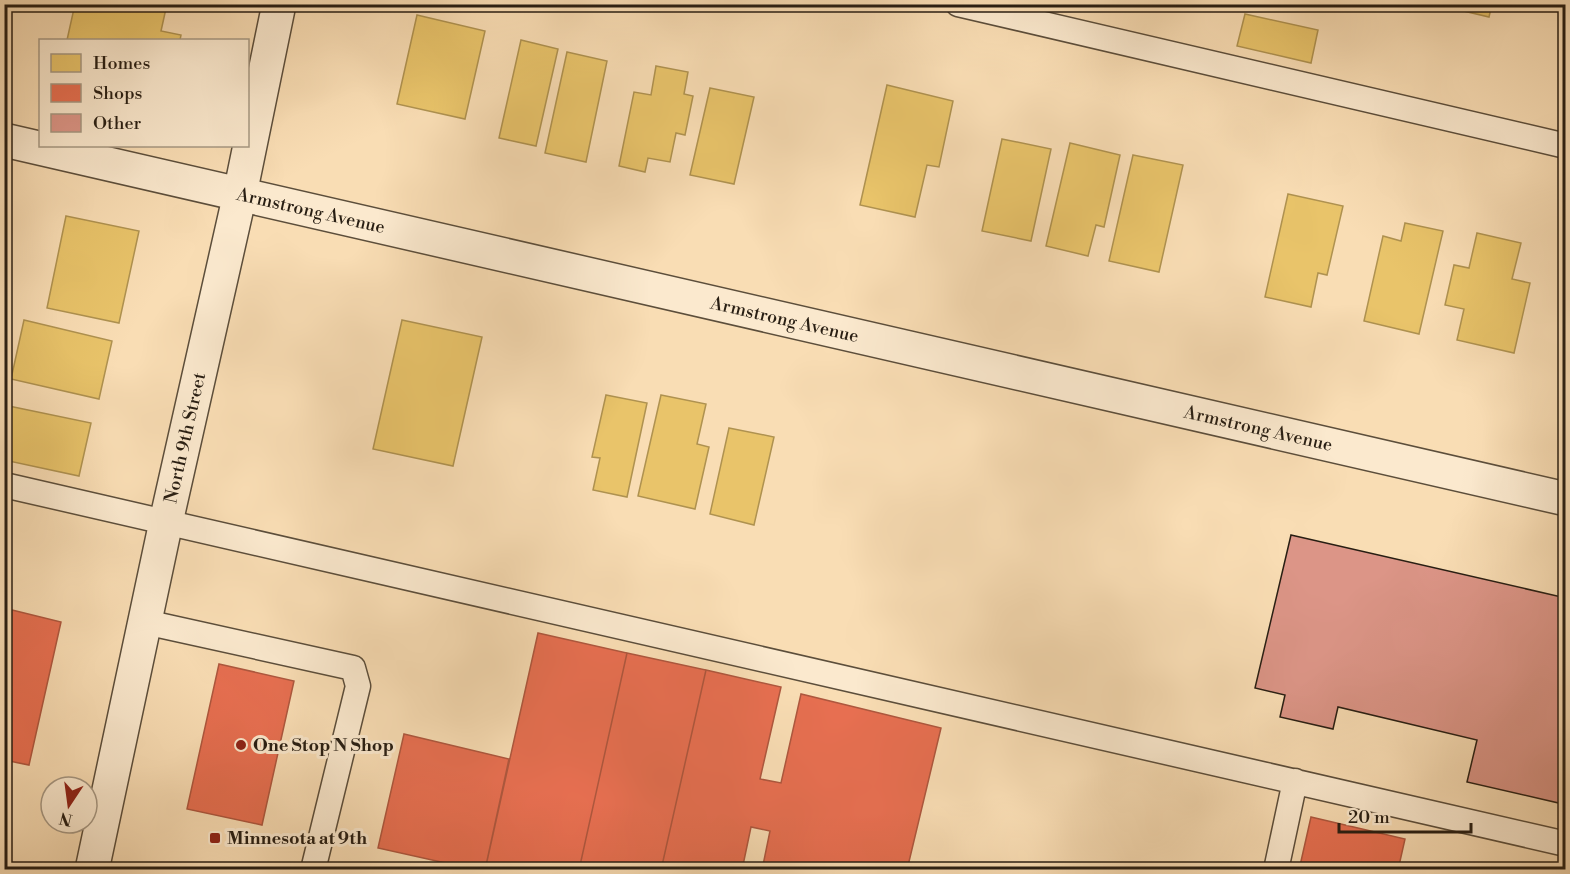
<svg xmlns="http://www.w3.org/2000/svg" width="1570" height="874" font-family="'Libre Bodoni',serif">
<style>
.homes{fill:#e9c46a;stroke:#af9250;stroke-width:1.5}
.shops{fill:#e76f51;stroke:#ae573e;stroke-width:1.5}
.building{fill:#dc9587;stroke:#281e13;stroke-width:1.5}
.lines{fill:none;stroke-linecap:round;stroke-linejoin:round}
.service-casing{stroke:#5c4e3b;stroke-width:27}
.minor-casing{stroke:#5c4e3b;stroke-width:36}
.service{stroke:#fbe9ce;stroke-width:24}
.minor{stroke:#fbe9ce;stroke-width:33}
.poi-dot{fill:#8f2418;stroke:#fbe9ce;stroke-width:2}
.labels{text-anchor:middle;dominant-baseline:central;stroke-width:6;stroke-linejoin:round;paint-order:stroke}
.street-label{font-size:18px;fill:#281e13;stroke:#fbe9ce}
.poi-label{font-size:18px;font-weight:bold;fill:#281e13;stroke:#fbe9ce;text-anchor:start}
</style>
<rect width="100%" height="100%" fill="#f9ddb4"/>
<filter id="stains"><feTurbulence type="fractalNoise" baseFrequency=".00333" numOctaves="4"/><feColorMatrix values="0 0 0 0 .2 0 0 0 0 .09 0 0 0 0 .02 0 0 0 .5 -.17"/></filter>
<radialGradient id="worn" r=".72"><stop offset=".6" stop-color="#630" stop-opacity="0"/><stop offset="1" stop-color="#630" stop-opacity=".3"/></radialGradient>
<path class="homes" d="M 75,4 L 167,4 L 161,31 L 181,35 L 180,40 L 67,40 Z
M 1434,4 L 1492,4 L 1489,17 Z
M 1245,14 L 1318,30 L 1311,63 L 1237,46 Z
M 417,15 L 485,31 L 465,119 L 397,104 Z
M 521,40 L 558,49 L 536,146 L 499,138 Z
M 567,52 L 607,61 L 586,162 L 545,153 Z
M 656,66 L 688,72 L 684,94 L 693,96 L 685,135 L 676,133 L 670,162 L 648,158 L 645,172 L 619,166 L 634,92 L 651,95 Z
M 887,85 L 953,101 L 939,167 L 927,165 L 915,217 L 860,205 Z
M 710,88 L 754,97 L 734,184 L 690,175 Z
M 1002,139 L 1051,149 L 1031,241 L 982,231 Z
M 1070,143 L 1120,155 L 1104,227 L 1096,225 L 1088,256 L 1046,246 Z
M 1133,155 L 1183,165 L 1159,272 L 1109,261 Z
M 1288,194 L 1343,206 L 1327,275 L 1318,273 L 1311,307 L 1265,297 Z
M 66,216 L 139,231 L 119,323 L 47,308 Z
M 1405,223 L 1443,231 L 1419,334 L 1364,321 L 1383,236 L 1401,241 Z
M 1477,233 L 1521,243 L 1512,279 L 1530,283 L 1514,353 L 1457,340 L 1464,309 L 1445,305 L 1454,265 L 1469,268 Z
M 24,320 L 112,341 L 99,399 L 11,379 Z
M 402,320 L 482,337 L 453,466 L 373,449 Z
M 606,395 L 647,403 L 627,497 L 593,490 L 600,458 L 592,457 Z
M 661,395 L 706,404 L 697,444 L 709,447 L 695,509 L 638,496 Z
M 4,405 L 91,423 L 79,476 L 4,460 Z
M 729,428 L 774,437 L 754,525 L 710,514 Z"/>
<path class="shops" d="M 4,608 L 61,622 L 29,765 L 4,760 Z
M 538,633 L 627,653 L 579,870 L 485,870 Z
M 627,653 L 706,670 L 661,870 L 579,870 Z
M 219,664 L 294,681 L 262,825 L 187,809 Z
M 706,670 L 781,687 L 760,779 L 781,783 L 801,694 L 941,728 L 907,870 L 762,870 L 770,831 L 751,827 L 742,870 L 661,870 Z
M 404,734 L 509,759 L 485,870 L 477,870 L 378,848 Z
M 1311,817 L 1405,839 L 1398,870 L 1299,870 Z"/>
<path class="building" d="M 1291,535 L 1566,598 L 1566,794 L 1563,804 L 1467,782 L 1477,740 L 1338,707 L 1333,729 L 1280,717 L 1285,695 L 1255,688 Z"/>
<g class="lines">
<g class="service-casing">
<path id="service" d="M 958,4 L 1566,146
M 4,485 L 1566,844
M 145,622 L 353,668 L 358,686 L 313,870
M 1276,870 L 1295,781"/>
</g>
<g class="minor-casing">
<g id="minor">
<path id="s1" d="M 4,140 L 1566,499"/>
<path id="s2" d="M 92,870 L 166,522 L 240,194 L 279,4"/>
</g>
</g>
<use href="#service" class="service"/>
<use href="#minor" class="minor"/>
</g>
<g class="poi-dot">
<circle cx="241" cy="745" r="6"/>
<rect x="209" y="832" width="12" height="12" rx="3"/>
</g>
<g class="labels">
<g class="street-label">
<text stroke="none"><textPath href="#s1" startOffset="315">Armstrong Avenue</textPath></text>
<text stroke="none"><textPath href="#s1" startOffset="801">Armstrong Avenue</textPath></text>
<text stroke="none"><textPath href="#s1" startOffset="1287">Armstrong Avenue</textPath></text>
<text stroke="none"><textPath href="#s2" startOffset="442">North 9th Street</textPath></text>
</g>
<g class="poi-label">
<text x="253" y="745">One Stop N Shop</text>
<text x="227" y="838">Minnesota at 9th</text>
</g>
</g>
<rect width="1570" height="874" fill="none" stroke="#f9ddb4" stroke-width="24"/>
<rect x="6" y="6" width="1558" height="862" fill="none" stroke="#281e13" stroke-width="3"/>
<rect x="12" y="12" width="1546" height="850" fill="none" stroke="#281e13" stroke-width="1.5"/>
<rect x="39" y="39" width="210" height="108" fill="#fbe9ce" stroke="#a79883" stroke-width="1.5"/>
<rect x="51" y="54" width="30" height="18" fill="#e9c46a" stroke="#a79883" stroke-width="1.5"/>
<text x="93" y="69" font-size="18" fill="#281e13">Homes</text>
<rect x="51" y="84" width="30" height="18" fill="#e76f51" stroke="#a79883" stroke-width="1.5"/>
<text x="93" y="99" font-size="18" fill="#281e13">Shops</text>
<rect x="51" y="114" width="30" height="18" fill="#dc9587" stroke="#a79883" stroke-width="1.5"/>
<text x="93" y="129" font-size="18" fill="#281e13">Other</text>
<g transform="translate(69 805) rotate(193)"><circle r="28" fill="#fbe9ce" stroke="#a79883" stroke-width="1.5"/>
<path d="M0-4.5L10 22L0 15L-10 22Z" fill="#8f2418"/>
<text y="-9" font-size="16" font-weight="bold" text-anchor="middle" fill="#281e13">N</text>
</g>
<path d="M1339 823v9h132v-9" fill="none" stroke="#281e13" stroke-width="3"/>
<text x="1348" y="823" font-size="18" fill="#281e13" stroke="#fbe9ce" stroke-width="4.5" paint-order="stroke">20 m</text>
<rect width="100%" height="100%" filter="url(#stains)"/>
<rect width="100%" height="100%" fill="url(#worn)"/>
</svg>
